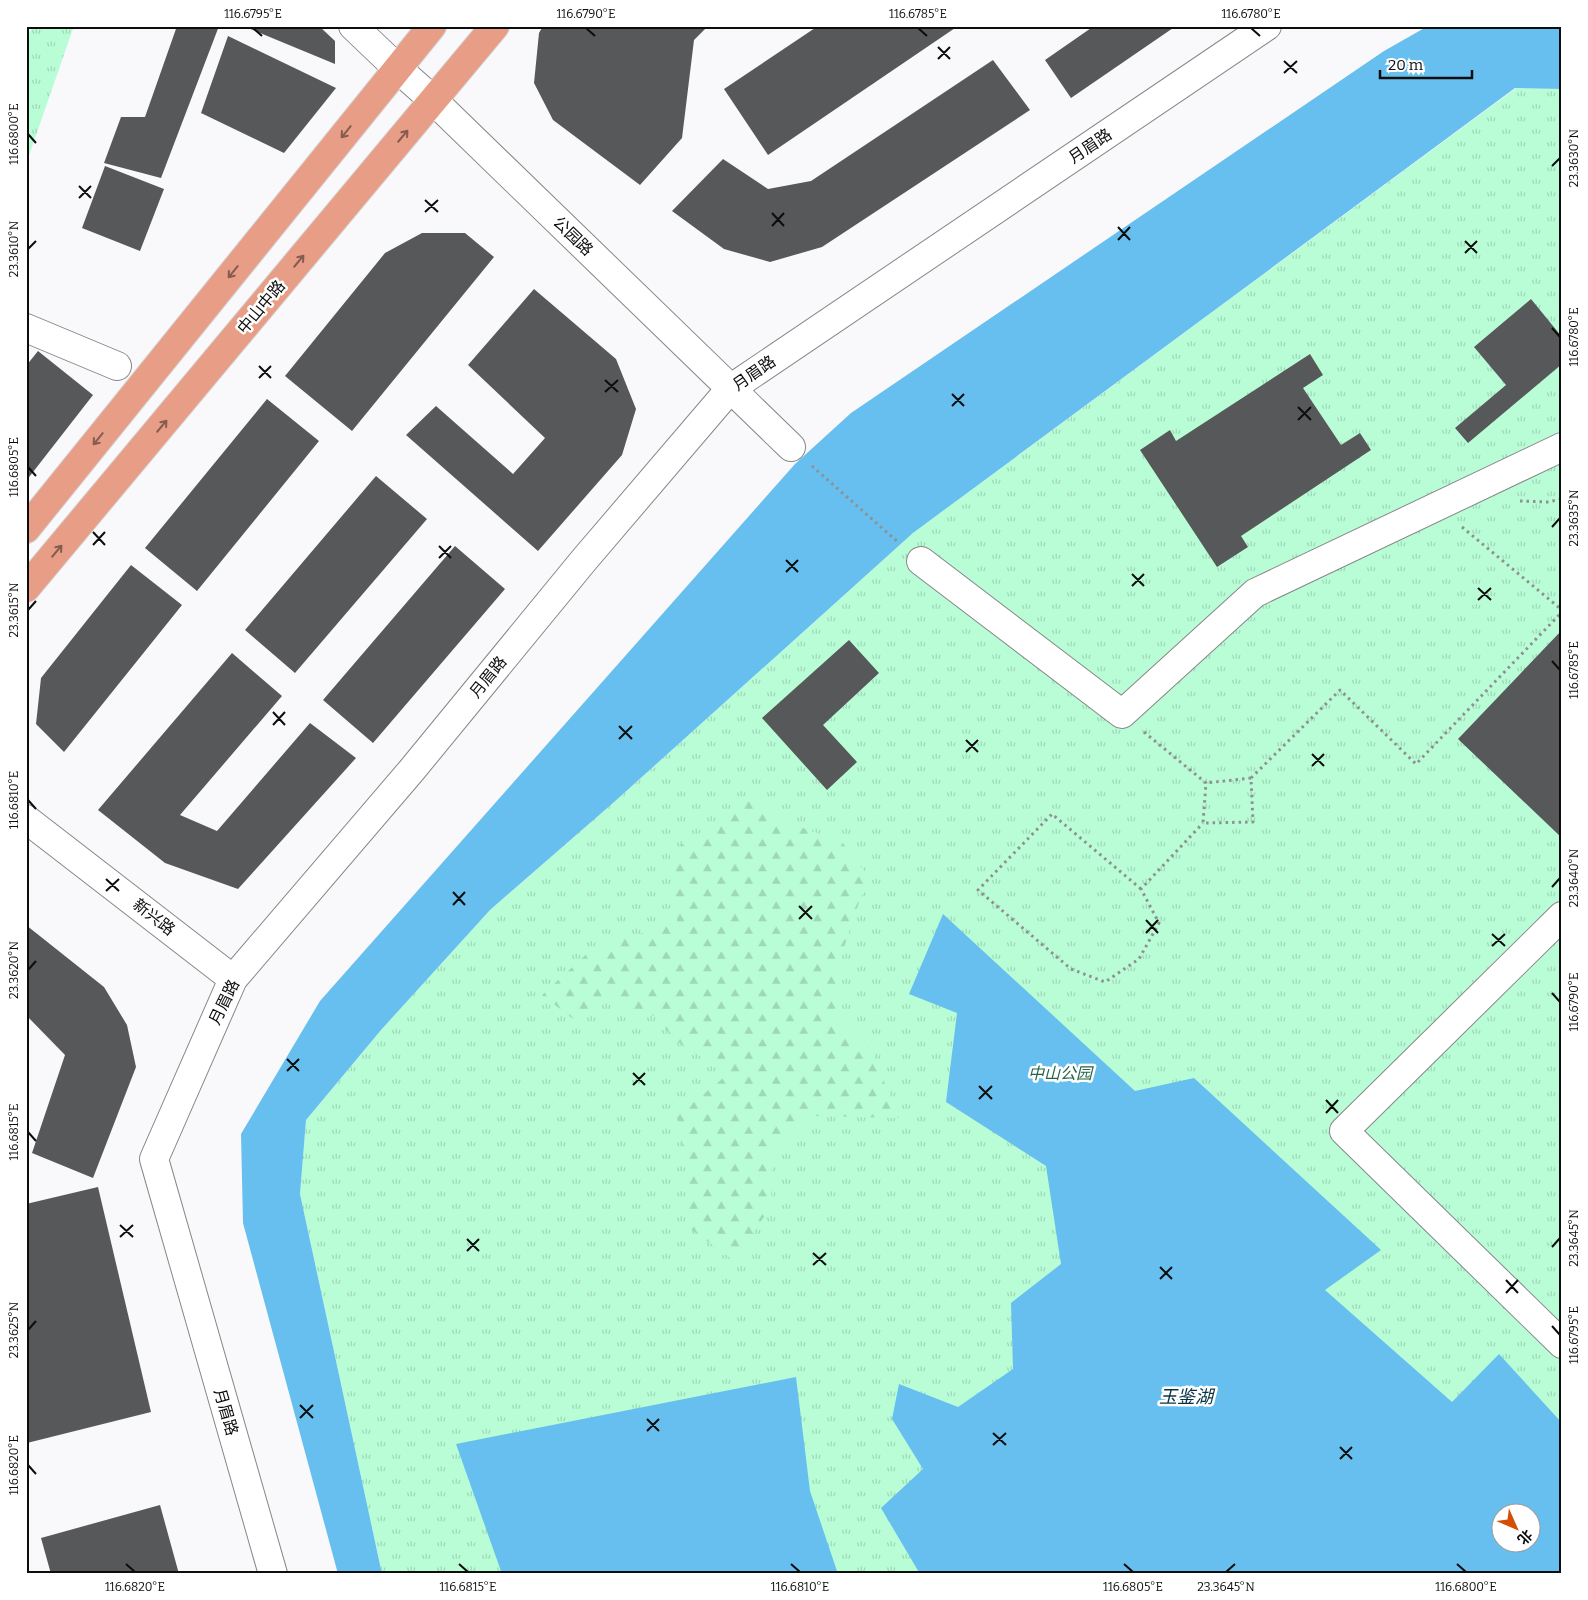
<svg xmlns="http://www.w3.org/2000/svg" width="1588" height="1600" font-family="Bitter,'Noto Sans SC',serif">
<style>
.grass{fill:url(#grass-tufts);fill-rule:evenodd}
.forest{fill:url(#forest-firs)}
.water{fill:#66bfee;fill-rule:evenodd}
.building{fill:#575859}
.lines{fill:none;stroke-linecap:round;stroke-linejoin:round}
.minor-casing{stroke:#868788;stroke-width:30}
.major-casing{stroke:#d3d3d4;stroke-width:30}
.path{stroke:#909092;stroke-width:3;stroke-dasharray:2.5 4;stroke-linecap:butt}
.minor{stroke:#fff;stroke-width:28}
.major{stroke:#e89d86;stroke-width:28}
.oneway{stroke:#855c50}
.ticks{fill:none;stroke:#0d0d0e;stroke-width:2}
.labels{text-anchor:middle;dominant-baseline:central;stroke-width:5;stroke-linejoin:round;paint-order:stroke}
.street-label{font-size:16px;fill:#0d0d0e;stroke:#fff}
.park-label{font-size:16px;font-style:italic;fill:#246647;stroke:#fff}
.water-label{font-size:18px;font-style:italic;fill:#073144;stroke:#fff}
.neatline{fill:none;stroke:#0d0d0e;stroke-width:2}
.ticks-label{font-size:12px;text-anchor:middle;fill:#0d0d0e}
</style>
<defs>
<pattern id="grass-tufts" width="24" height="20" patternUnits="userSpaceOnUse" patternTransform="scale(1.25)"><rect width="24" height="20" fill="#b9fdd7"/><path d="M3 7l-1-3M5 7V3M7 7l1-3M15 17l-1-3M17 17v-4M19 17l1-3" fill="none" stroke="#9ed8b7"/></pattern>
<pattern id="forest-firs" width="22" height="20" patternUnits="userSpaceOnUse" patternTransform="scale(1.25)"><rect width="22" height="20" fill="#b9fdd7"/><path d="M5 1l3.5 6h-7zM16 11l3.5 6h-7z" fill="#9ed8b7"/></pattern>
</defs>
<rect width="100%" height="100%" fill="#f9f9fb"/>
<path class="grass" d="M 32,26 L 74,26 L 26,164 L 26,42 Z
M 1516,88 L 1562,89 L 1562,1574 L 382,1574 L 300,1194 L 306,1120 L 381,1030 L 490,910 L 613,803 L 913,533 ZM 1500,1512 L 1530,1512 L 1530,1542 L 1500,1542 Z"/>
<path class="forest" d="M 752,799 L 789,823 L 842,842 L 868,876 L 841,956 L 840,1022 L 870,1047 L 899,1118 L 811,1116 L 772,1154 L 771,1206 L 735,1261 L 689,1228 L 686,1165 L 677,1116 L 728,1074 L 675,1040 L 656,1017 L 607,998 L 573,1019 L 542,995 L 592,949 L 677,922 L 670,852 Z"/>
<path class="water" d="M 1428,26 L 1562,26 L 1562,89 L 1515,88 L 913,533 L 613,803 L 490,910 L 381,1030 L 306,1120 L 300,1194 L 382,1574 L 338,1574 L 243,1223 L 241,1134 L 320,1001 L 795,464 L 851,413 L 1384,51 Z
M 943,914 L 1135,1091 L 1194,1078 L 1381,1250 L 1325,1290 L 1452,1402 L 1499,1354 L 1562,1423 L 1562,1574 L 920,1574 L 881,1508 L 923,1469 L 892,1419 L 899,1384 L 958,1407 L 1013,1369 L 1011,1303 L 1061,1264 L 1046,1166 L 946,1102 L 957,1013 L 909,994 ZM 1500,1512 L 1530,1512 L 1530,1542 L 1500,1542 Z
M 796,1377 L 810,1491 L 838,1574 L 502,1574 L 456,1444 Z"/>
<path class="building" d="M 177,26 L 219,26 L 161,178 L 104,163 L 121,117 L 145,117 Z
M 243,26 L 319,26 L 335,41 L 335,64 Z
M 543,26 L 708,26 L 694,40 L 682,138 L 640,185 L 553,120 L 534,83 L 539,33 Z
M 818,26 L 958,26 L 768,155 L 724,89 Z
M 1094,26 L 1176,26 L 1071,98 L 1045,60 Z
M 228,36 L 336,88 L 284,153 L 201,113 Z
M 993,60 L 1030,110 L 822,247 L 770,262 L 724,249 L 672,211 L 723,159 L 768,189 L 811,181 Z
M 105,166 L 164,189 L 140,251 L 82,228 Z
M 422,233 L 465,233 L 494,257 L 352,431 L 285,376 L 385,253 Z
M 534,289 L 616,359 L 636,409 L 622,455 L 538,551 L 406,435 L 436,406 L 513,474 L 545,438 L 468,365 Z
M 1531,299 L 1562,337 L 1562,364 L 1468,443 L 1455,428 L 1506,385 L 1474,347 Z
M 38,351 L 93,395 L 26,481 L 26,366 Z
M 1310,354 L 1323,375 L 1303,388 L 1341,445 L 1360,433 L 1371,450 L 1241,536 L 1248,547 L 1217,567 L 1140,450 L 1170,430 L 1176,441 Z
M 267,399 L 319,441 L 197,591 L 145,548 Z
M 376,476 L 427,519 L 295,673 L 245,630 Z
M 455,546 L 505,589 L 373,743 L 323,700 Z
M 131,565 L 182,605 L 64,752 L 36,724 L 41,678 Z
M 1562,630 L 1562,838 L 1458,739 Z
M 849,640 L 879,673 L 823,725 L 857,762 L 827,790 L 762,718 Z
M 232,653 L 282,696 L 180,815 L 217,831 L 310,723 L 356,758 L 238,889 L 165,863 L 98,810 Z
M 26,925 L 104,987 L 127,1025 L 136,1067 L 93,1178 L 32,1153 L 65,1055 L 26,1015 Z
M 98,1187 L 151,1412 L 27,1443 L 26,1204 Z
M 160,1505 L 179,1574 L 51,1574 L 41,1538 Z"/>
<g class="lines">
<g class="minor-casing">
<path id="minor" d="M 353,26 L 397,68 L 433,100 L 791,447
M 26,328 L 117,366
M 921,561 L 1122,714 L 1255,593 L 1562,447
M 26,819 L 233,979
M 1562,916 L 1344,1131 L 1562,1344
M 273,1574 L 154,1159 L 233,979 L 411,771 L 584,560 L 730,389 L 1267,26"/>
</g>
<g class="major-casing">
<path id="major" d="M 26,529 L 432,26
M 26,588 L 495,26"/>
</g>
<path class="path" d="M 812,466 L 899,543
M 1520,501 L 1547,502 L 1562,499
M 1462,527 L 1562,610
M 1144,732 L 1206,783 L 1203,823 L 1253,822 L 1251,778 L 1206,783
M 1251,778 L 1340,690 L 1416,764 L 1562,612
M 1141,889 L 1052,814 L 978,890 L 1071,969 L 1105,982 L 1139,959 L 1159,923 L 1141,889 L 1203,823"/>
<use href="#minor" class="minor"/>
<use href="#major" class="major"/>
</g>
<defs><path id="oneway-shaft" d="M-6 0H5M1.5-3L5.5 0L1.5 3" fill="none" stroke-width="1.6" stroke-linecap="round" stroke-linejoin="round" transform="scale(1.25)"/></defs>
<g class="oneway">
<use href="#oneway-shaft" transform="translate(346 132) rotate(129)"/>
<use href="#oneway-shaft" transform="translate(403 136) rotate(-50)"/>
<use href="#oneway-shaft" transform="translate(299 261) rotate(-50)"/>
<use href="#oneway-shaft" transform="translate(233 272) rotate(129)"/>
<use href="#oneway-shaft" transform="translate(162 426) rotate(-50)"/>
<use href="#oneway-shaft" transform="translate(98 439) rotate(129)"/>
<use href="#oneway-shaft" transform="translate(57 551) rotate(-50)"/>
</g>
<path class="ticks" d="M 253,28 L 262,36M 586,28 L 595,36M 918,28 L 927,36M 1251,28 L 1260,36M 938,47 L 950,59M 938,59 L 950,47M 1284,61 L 1297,73M 1284,73 L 1297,61M 28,134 L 36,143M 1552,166 L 1560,158M 79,186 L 91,198M 79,198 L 91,186M 425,200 L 438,212M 425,212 L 438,200M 772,213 L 784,226M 772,226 L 784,213M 1118,227 L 1130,240M 1118,240 L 1130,227M 1465,241 L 1477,253M 28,249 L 36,241M 1465,253 L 1477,241M 1552,328 L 1560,337M 259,366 L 271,378M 259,378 L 271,366M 605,380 L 618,392M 605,392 L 618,380M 952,394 L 964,406M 952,406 L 964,394M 1298,407 L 1311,420M 1298,420 L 1311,407M 28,467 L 36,476M 1552,527 L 1560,518M 93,532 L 105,545M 93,545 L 105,532M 439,546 L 451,558M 439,558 L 451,546M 786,560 L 798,572M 786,572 L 798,560M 1132,574 L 1144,586M 1132,586 L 1144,574M 1478,588 L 1491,600M 1478,600 L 1491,588M 28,610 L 36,601M 1552,661 L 1560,670M 273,712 L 285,725M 273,725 L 285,712M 619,726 L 632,739M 619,739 L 632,726M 966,740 L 978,752M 966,752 L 978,740M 1312,754 L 1324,766M 1312,766 L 1324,754M 28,800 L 36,809M 106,879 L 119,891M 1552,887 L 1560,878M 106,891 L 119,879M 453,892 L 465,905M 453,905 L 465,892M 799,906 L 812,919M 799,919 L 812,906M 1146,920 L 1158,933M 1146,933 L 1158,920M 1492,934 L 1505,946M 1492,946 L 1505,934M 28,970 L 36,961M 1552,993 L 1560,1002M 287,1059 L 299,1071M 287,1071 L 299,1059M 633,1073 L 645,1085M 633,1085 L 645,1073M 979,1086 L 992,1099M 979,1099 L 992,1086M 1326,1100 L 1338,1113M 1326,1113 L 1338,1100M 28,1132 L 36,1141M 120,1225 L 133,1237M 120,1237 L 133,1225M 467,1239 L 479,1251M 1552,1247 L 1560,1238M 467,1251 L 479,1239M 813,1253 L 826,1265M 813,1265 L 826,1253M 1160,1267 L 1172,1279M 1160,1279 L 1172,1267M 1506,1280 L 1518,1293M 1506,1293 L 1518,1280M 1552,1326 L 1560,1335M 28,1330 L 36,1321M 300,1405 L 313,1418M 300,1418 L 313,1405M 647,1419 L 659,1431M 647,1431 L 659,1419M 993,1433 L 1006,1445M 993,1445 L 1006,1433M 1340,1447 L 1352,1459M 1340,1459 L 1352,1447M 28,1465 L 36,1474M 126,1564 L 135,1572M 459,1564 L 468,1572M 791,1564 L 800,1572M 1124,1564 L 1133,1572M 1457,1564 L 1466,1572M 1226,1572 L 1235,1564"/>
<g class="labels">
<g class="street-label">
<text transform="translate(1090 146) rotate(-34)">月眉路</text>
<text transform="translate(573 236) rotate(44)">公园路</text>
<text transform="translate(261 307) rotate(-50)">中山中路</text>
<text transform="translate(754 373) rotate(-35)">月眉路</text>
<text transform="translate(488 677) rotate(-51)">月眉路</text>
<text transform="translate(154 917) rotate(38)">新兴路</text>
<text transform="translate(224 1002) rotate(-64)">月眉路</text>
<text transform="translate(226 1412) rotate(74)">月眉路</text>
</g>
<g class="park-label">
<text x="1060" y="1073">中山公园</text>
</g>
<g class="water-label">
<text x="1186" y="1397">玉鉴湖</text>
</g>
</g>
<rect width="1588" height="1600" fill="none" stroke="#ffffff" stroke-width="55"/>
<g transform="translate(1516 1528) rotate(135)"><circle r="24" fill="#ffffff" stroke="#9e9e9f"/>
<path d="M0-4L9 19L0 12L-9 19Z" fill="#d34f05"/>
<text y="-8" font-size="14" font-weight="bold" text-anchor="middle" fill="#0d0d0e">北</text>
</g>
<path d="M1380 70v8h92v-8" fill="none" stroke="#0d0d0e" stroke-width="2.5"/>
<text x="1388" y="70" font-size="15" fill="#0d0d0e" stroke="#ffffff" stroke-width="4" paint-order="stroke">20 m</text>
<rect x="28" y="28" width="1532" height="1544" class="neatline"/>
<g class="ticks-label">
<text x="253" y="18">116.6795°E</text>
<text x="586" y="18">116.6790°E</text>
<text x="918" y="18">116.6785°E</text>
<text x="1251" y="18">116.6780°E</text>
<text transform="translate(14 134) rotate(-90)" y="4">116.6800°E</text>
<text transform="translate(1574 158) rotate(-90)" y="4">23.3630°N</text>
<text transform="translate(14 249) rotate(-90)" y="4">23.3610°N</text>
<text transform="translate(1574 337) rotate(-90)" y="4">116.6780°E</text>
<text transform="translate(14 467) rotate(-90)" y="4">116.6805°E</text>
<text transform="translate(1574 518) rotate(-90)" y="4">23.3635°N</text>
<text transform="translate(14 610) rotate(-90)" y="4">23.3615°N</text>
<text transform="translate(1574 670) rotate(-90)" y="4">116.6785°E</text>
<text transform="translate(14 800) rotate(-90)" y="4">116.6810°E</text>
<text transform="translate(1574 878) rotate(-90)" y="4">23.3640°N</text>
<text transform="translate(14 970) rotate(-90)" y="4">23.3620°N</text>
<text transform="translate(1574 1002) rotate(-90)" y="4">116.6790°E</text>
<text transform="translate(14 1132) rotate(-90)" y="4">116.6815°E</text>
<text transform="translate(1574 1238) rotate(-90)" y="4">23.3645°N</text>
<text transform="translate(14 1330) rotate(-90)" y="4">23.3625°N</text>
<text transform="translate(1574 1335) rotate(-90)" y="4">116.6795°E</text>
<text transform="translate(14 1465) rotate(-90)" y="4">116.6820°E</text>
<text x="135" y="1591">116.6820°E</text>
<text x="468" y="1591">116.6815°E</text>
<text x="800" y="1591">116.6810°E</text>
<text x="1133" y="1591">116.6805°E</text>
<text x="1226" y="1591">23.3645°N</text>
<text x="1466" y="1591">116.6800°E</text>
</g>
</svg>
